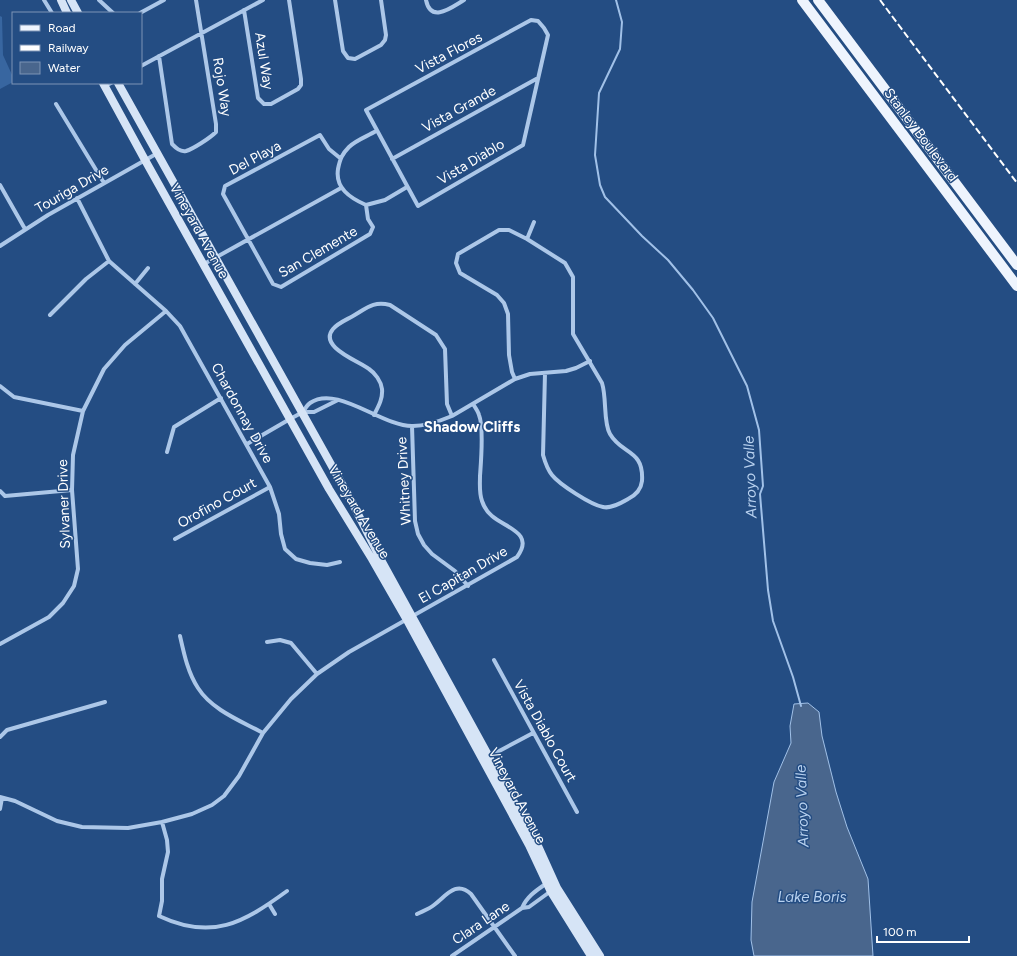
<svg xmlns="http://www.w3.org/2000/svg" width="1017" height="956" font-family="Figtree,sans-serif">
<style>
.green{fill:#3866a0}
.water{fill:#49668d;stroke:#a1c1e8}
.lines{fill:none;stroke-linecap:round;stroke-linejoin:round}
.stream{stroke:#a1c1e8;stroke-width:2}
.street{stroke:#acc7e8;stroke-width:4}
.secondary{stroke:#d6e4f6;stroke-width:8}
.primary{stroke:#eef4fd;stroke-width:10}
.rail{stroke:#fff;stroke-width:2;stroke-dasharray:7 3;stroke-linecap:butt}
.labels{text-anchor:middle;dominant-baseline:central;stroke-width:3;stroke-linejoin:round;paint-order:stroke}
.street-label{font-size:14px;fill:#fff;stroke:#244d83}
.neighbourhood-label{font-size:15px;font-weight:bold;fill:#fff;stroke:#244d83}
.water-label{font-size:15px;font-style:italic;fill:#b8d1ef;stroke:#244d83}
</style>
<rect width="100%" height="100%" fill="#244d83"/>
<path class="green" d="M 0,16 L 2,17 L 3,55 L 13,77 L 13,82 L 0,89 Z"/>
<path class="water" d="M 808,703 L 819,712 L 822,736 L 836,792 L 847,827 L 868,879 L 873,956 L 754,956 L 751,940 L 752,902 L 774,782 L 791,743 L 790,726 L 794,704 Z"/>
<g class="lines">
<path class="stream" d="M 616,0 L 622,22 L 620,49 L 599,93 L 595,155 L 600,185 L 605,197 L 642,236 L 668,260 L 693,290 L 713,318 L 747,386 L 759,430 L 763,486 L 760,494 L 768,590 L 773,621 L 793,677 L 801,706"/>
<path class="street" d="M 44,0 L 52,13
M 99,0 L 113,13
M 335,0 L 343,51 L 348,58 L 355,59 L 381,45 L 385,40 L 386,35 L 381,0
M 426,0 C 431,24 452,7 464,0
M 244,10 L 258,98 L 264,104 L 271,104 L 298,89 L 301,85 L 301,79 L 289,0
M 140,13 L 164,0
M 531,20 L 538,21 L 544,28 L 548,35 L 523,145 L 418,206 L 366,110 Z
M 159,56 L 172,144 C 176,148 180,152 186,151 C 193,149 210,138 216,132 L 216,124 L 196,0
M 141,66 L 263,0
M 105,86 L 111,83
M 56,104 L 104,183
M 376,131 C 368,136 356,140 349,147 C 342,154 340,159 338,169 C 335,188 350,198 366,205 L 385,200 L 407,187
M 340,158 L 329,149 L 320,135 L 225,186 L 223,194 L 273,284 L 281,287 L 370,234 L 373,227 L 368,219 L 366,205
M 392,159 L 538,78
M 0,185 L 25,229
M 77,198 L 109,261 L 166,311 L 180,326 L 270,487 L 279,514 L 281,534 L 285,549 L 296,559 L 310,563 L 327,565 L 340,562
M 527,239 L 534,222
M 0,246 L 48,215 L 156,154
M 204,264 L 341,188
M 135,284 L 148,268
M 50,315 L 86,279 L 109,261
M 515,379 L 512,372 L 509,355 L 508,314 L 504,303 L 497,295 L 460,273 L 456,263 L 458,254 L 499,230 L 509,230 L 527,239 L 565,263 L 573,277 L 573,334 L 602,383 C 607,399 603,422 610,434 C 622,455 644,449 642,481 C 641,490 636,495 628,499 C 621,503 611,509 603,507 C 591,505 559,484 552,475 C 547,469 545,462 543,455 L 545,373
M 0,386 L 14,397 L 83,411
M 303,412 C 305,409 307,405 310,403 C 337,384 382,427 413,426 C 425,426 440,421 452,416 L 515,379 L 530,374 L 566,371 L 576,368 L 590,361
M 374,415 C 378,407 383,399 382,389 C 381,381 375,373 369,369 C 359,361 318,347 333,329 C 338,323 346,320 353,316 C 367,308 373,301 390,305 L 436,335 L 445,349 L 447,404 L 452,416
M 412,426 L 415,521 L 418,534 L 424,545 L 432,554 L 455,571 L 468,586
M 247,444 L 290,419 L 303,412 L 314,412 L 338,400
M 167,452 L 174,427 L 221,398
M 0,491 L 5,496 L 72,490
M 175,539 L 270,487
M 180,636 C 184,654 188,673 198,688 C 212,710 241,721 263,733
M 267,642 L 280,640 L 291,643 L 317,674
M 0,644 L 49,617 L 63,603 L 74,586 L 78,569 L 72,490 L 73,455 L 83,411 L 104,369 L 125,345 L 166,311
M 494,660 L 577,812
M 0,737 L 7,730 L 105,702
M 488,757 L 533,733
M 0,797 L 15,801 L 57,821 L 82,827 L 128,828 L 162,822 L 192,814 L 212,805 L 224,796 L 239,776 L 263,733 L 291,699 L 317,674 L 349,652 L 517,557 C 535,533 506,528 492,516 C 487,512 484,507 482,501 C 479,493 480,484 480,476 C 481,462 484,427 479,415 C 478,411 475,407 473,404
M 0,809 L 2,798
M 162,822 L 167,840 L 168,852 L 162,879 L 162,901 L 159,916 C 212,941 243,923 287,891
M 269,904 L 275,914
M 522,908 C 527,896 537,890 547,883
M 417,914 C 423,911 429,909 434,905 C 446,896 456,880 471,894 L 515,956
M 452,956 L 522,908 L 529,907 L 551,891"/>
<path class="secondary" d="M 61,0 L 67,13
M 71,0 L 78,13
M 103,83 L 145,160 L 329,489 L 372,559 L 407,620 L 529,845 L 551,892 L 591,956
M 118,83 L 352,502 L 381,560 L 538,846 L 557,888 L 600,956"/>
<path class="primary" d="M 802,0 L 1017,286
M 818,0 L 1017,265"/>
<path class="rail" d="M 880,0 L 1017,183"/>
</g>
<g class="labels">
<g class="street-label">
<text transform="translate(449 53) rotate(-28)">Vista Flores</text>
<text transform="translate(264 61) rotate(81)">Azul Way</text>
<text transform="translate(222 87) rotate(81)">Rojo Way</text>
<text transform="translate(459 109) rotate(-29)">Vista Grande</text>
<text transform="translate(921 135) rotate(53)">Stanley Boulevard</text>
<text transform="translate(255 158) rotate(-28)">Del Playa</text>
<text transform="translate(471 162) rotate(-31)">Vista Diablo</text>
<text transform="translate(72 189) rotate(-30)">Touriga Drive</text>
<text transform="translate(199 231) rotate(61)">Vineyard Avenue</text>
<text transform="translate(318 252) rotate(-30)">San Clemente</text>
<text transform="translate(242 413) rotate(61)">Chardonnay Drive</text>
<text transform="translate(404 481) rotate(-93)">Whitney Drive</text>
<text transform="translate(217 503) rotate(-29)">Orofino Court</text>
<text transform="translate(64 504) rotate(-92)">Sylvaner Drive</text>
<text transform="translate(359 512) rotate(59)">Vineyard Avenue</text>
<text transform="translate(463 575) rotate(-30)">El Capitan Drive</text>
<text transform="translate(545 731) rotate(61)">Vista Diablo Court</text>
<text transform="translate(517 796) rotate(62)">Vineyard Avenue</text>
<text transform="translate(481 923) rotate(-34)">Clara Lane</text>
</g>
<g class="neighbourhood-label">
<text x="472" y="427">Shadow Cliffs</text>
</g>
<g class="water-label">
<text transform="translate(750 477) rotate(-92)">Arroyo Valle</text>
<text transform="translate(802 806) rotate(-92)">Arroyo Valle</text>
<text x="812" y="897">Lake Boris</text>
</g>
</g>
<rect x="12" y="12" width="130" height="72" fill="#244d83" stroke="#7c94b5"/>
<rect x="20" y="25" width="20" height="6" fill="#eef4fd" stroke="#7c94b5"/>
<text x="48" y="32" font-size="12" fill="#ffffff">Road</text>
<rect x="20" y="45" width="20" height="6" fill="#ffffff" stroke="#7c94b5"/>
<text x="48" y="52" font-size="12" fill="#ffffff">Railway</text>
<rect x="20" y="62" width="20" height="12" fill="#49668d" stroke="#7c94b5"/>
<text x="48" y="72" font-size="12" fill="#ffffff">Water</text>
<path d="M877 936v6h92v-6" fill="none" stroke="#ffffff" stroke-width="2"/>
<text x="883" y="936" font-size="12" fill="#ffffff" stroke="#244d83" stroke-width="3" paint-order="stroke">100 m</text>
</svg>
